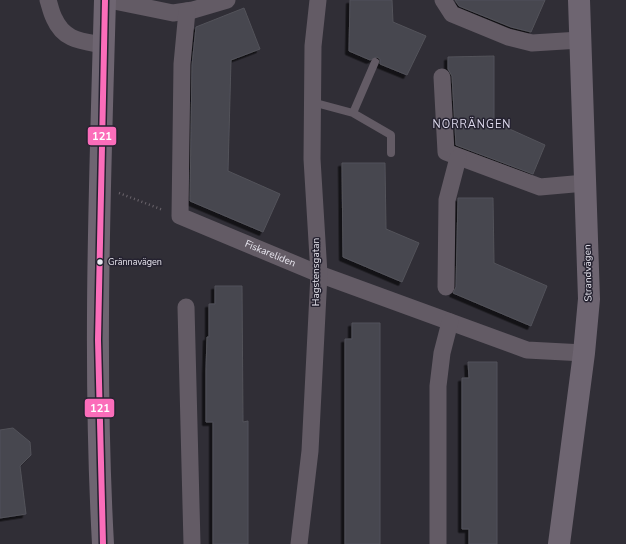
<svg xmlns="http://www.w3.org/2000/svg" width="626" height="544" font-family="'Nunito Sans',sans-serif">
<style>
.building{fill:#46464f;stroke:#53535a;filter:url(#shadow)}
.lines{fill:none;stroke-linecap:round;stroke-linejoin:round}
.path{stroke:#6b656c;stroke-width:2.5;stroke-dasharray:1 3;stroke-linecap:butt}
.lane{stroke:#635b65;stroke-width:8}
.street{stroke:#635b65;stroke-width:17}
.secondary{stroke:#6e6571;stroke-width:22}
.bus-1-casing{stroke:#252230;stroke-width:9}
.bus-1{stroke:#fb6dba;stroke-width:6}
.bus-dot{fill:#e9e7f0;stroke:#252230;stroke-width:1.5}
.labels{text-anchor:middle;dominant-baseline:central;stroke-width:3;stroke-linejoin:round;paint-order:stroke}
.bus-label{font-size:9px;fill:#e9e7f0;stroke:#252230;text-anchor:start}
.street-label{font-size:10px;fill:#e9e7f0;stroke:#252230}
.neighbourhood-label{font-size:11px;letter-spacing:1px;fill:#dfdbee;stroke:#252230}
.line-badge{stroke:#252230;stroke-width:1.5}
.badge-label{font-size:11px;text-anchor:middle;font-weight:bold;fill:#fff}
</style>
<defs>
<filter id="shadow"><feDropShadow dx="-3.5" dy="3.5" stdDeviation="0" flood-color="#0009"/></filter>
</defs>
<rect width="100%" height="100%" fill="#302e36"/>
<path class="building" d="M 350,0 L 392,0 L 393,22 L 426,36 L 407,75 L 380,64 L 380,59 L 377,57 L 370,60 L 349,51 Z
M 455,0 L 545,0 L 531,32 L 511,27 L 459,6 Z
M 244,8 L 260,49 L 231,60 L 228,171 L 280,194 L 263,232 L 190,201 L 192,65 L 196,27 Z
M 494,56 L 494,122 L 545,145 L 533,174 L 456,145 L 452,76 L 448,69 L 448,57 Z
M 342,163 L 385,163 L 386,229 L 419,243 L 402,282 L 343,257 Z
M 458,198 L 493,198 L 494,263 L 547,286 L 531,326 L 453,293 L 456,287 Z
M 215,286 L 242,286 L 243,422 L 248,421 L 248,544 L 213,544 L 213,422 L 206,422 L 206,370 L 207,337 L 209,337 L 209,304 L 215,304 Z
M 352,323 L 380,323 L 380,544 L 345,544 L 345,339 L 352,339 Z
M 468,362 L 497,362 L 497,544 L 469,544 L 469,529 L 462,529 L 462,378 L 469,378 Z
M 13,428 L 30,442 L 31,455 L 20,466 L 26,514 L 0,518 L 0,430 Z"/>
<g class="lines">
<path class="path" d="M 119,193 L 163,210"/>
<path class="lane" d="M 312,102 L 353,113 L 391,135 L 391,153
M 353,113 L 375,62"/>
<g class="street">
<path d="M 48,0 C 50,6 51,12 54,18 C 64,41 82,41 103,45"/>
<path d="M 109,0 L 173,13 L 193,10 L 227,0"/>
<path d="M 443,0 L 452,14 L 508,37 L 532,43 L 580,40"/>
<path id="s1" d="M 187,11 L 182,64 L 180,216 L 319,274 L 527,350 L 584,353"/>
<path d="M 442,77 L 446,152 L 540,187 L 585,183"/>
<path d="M 446,287 L 447,200 L 458,158"/>
<path d="M 186,307 L 192,544"/>
<path d="M 299,544 L 310,451 L 319,274 L 312,159 L 313,46 L 318,0"/>
<path d="M 438,544 L 438,386 L 442,353 L 450,322"/>
</g>
<path class="secondary" d="M 103,544 C 93,363 100,181 105,0
M 559,544 L 584,353 L 589,299 L 579,0"/>
<g class="bus-1-casing">
<path id="bus-1" d="M 103,544 L 98,340 L 105,0"/>
</g>
<use href="#bus-1" class="bus-1"/>
</g>
<circle class="bus-dot" cx="100" cy="262" r="3.5"/>
<g class="labels">
<g class="bus-label">
<text x="108" y="262">Grännavägen</text>
</g>
<g class="street-label">
<text stroke="none"><textPath href="#s1" startOffset="303">Fiskareliden</textPath></text>
<text transform="translate(316 272) rotate(-90)">Hagstensgatan</text>
<text transform="translate(588 273) rotate(-91)">Strandvägen</text>
</g>
<g class="neighbourhood-label">
<text x="472" y="124">NORRÄNGEN</text>
</g>
</g>
<g class="line-badge">
<rect x="87" y="126" width="30" height="20" rx="4" fill="#fb6dba"/>
<rect x="84" y="398" width="31" height="20" rx="4" fill="#fb6dba"/>
</g>
<g class="badge-label">
<text x="102" y="140">121</text>
<text x="100" y="412">121</text>
</g>
</svg>
